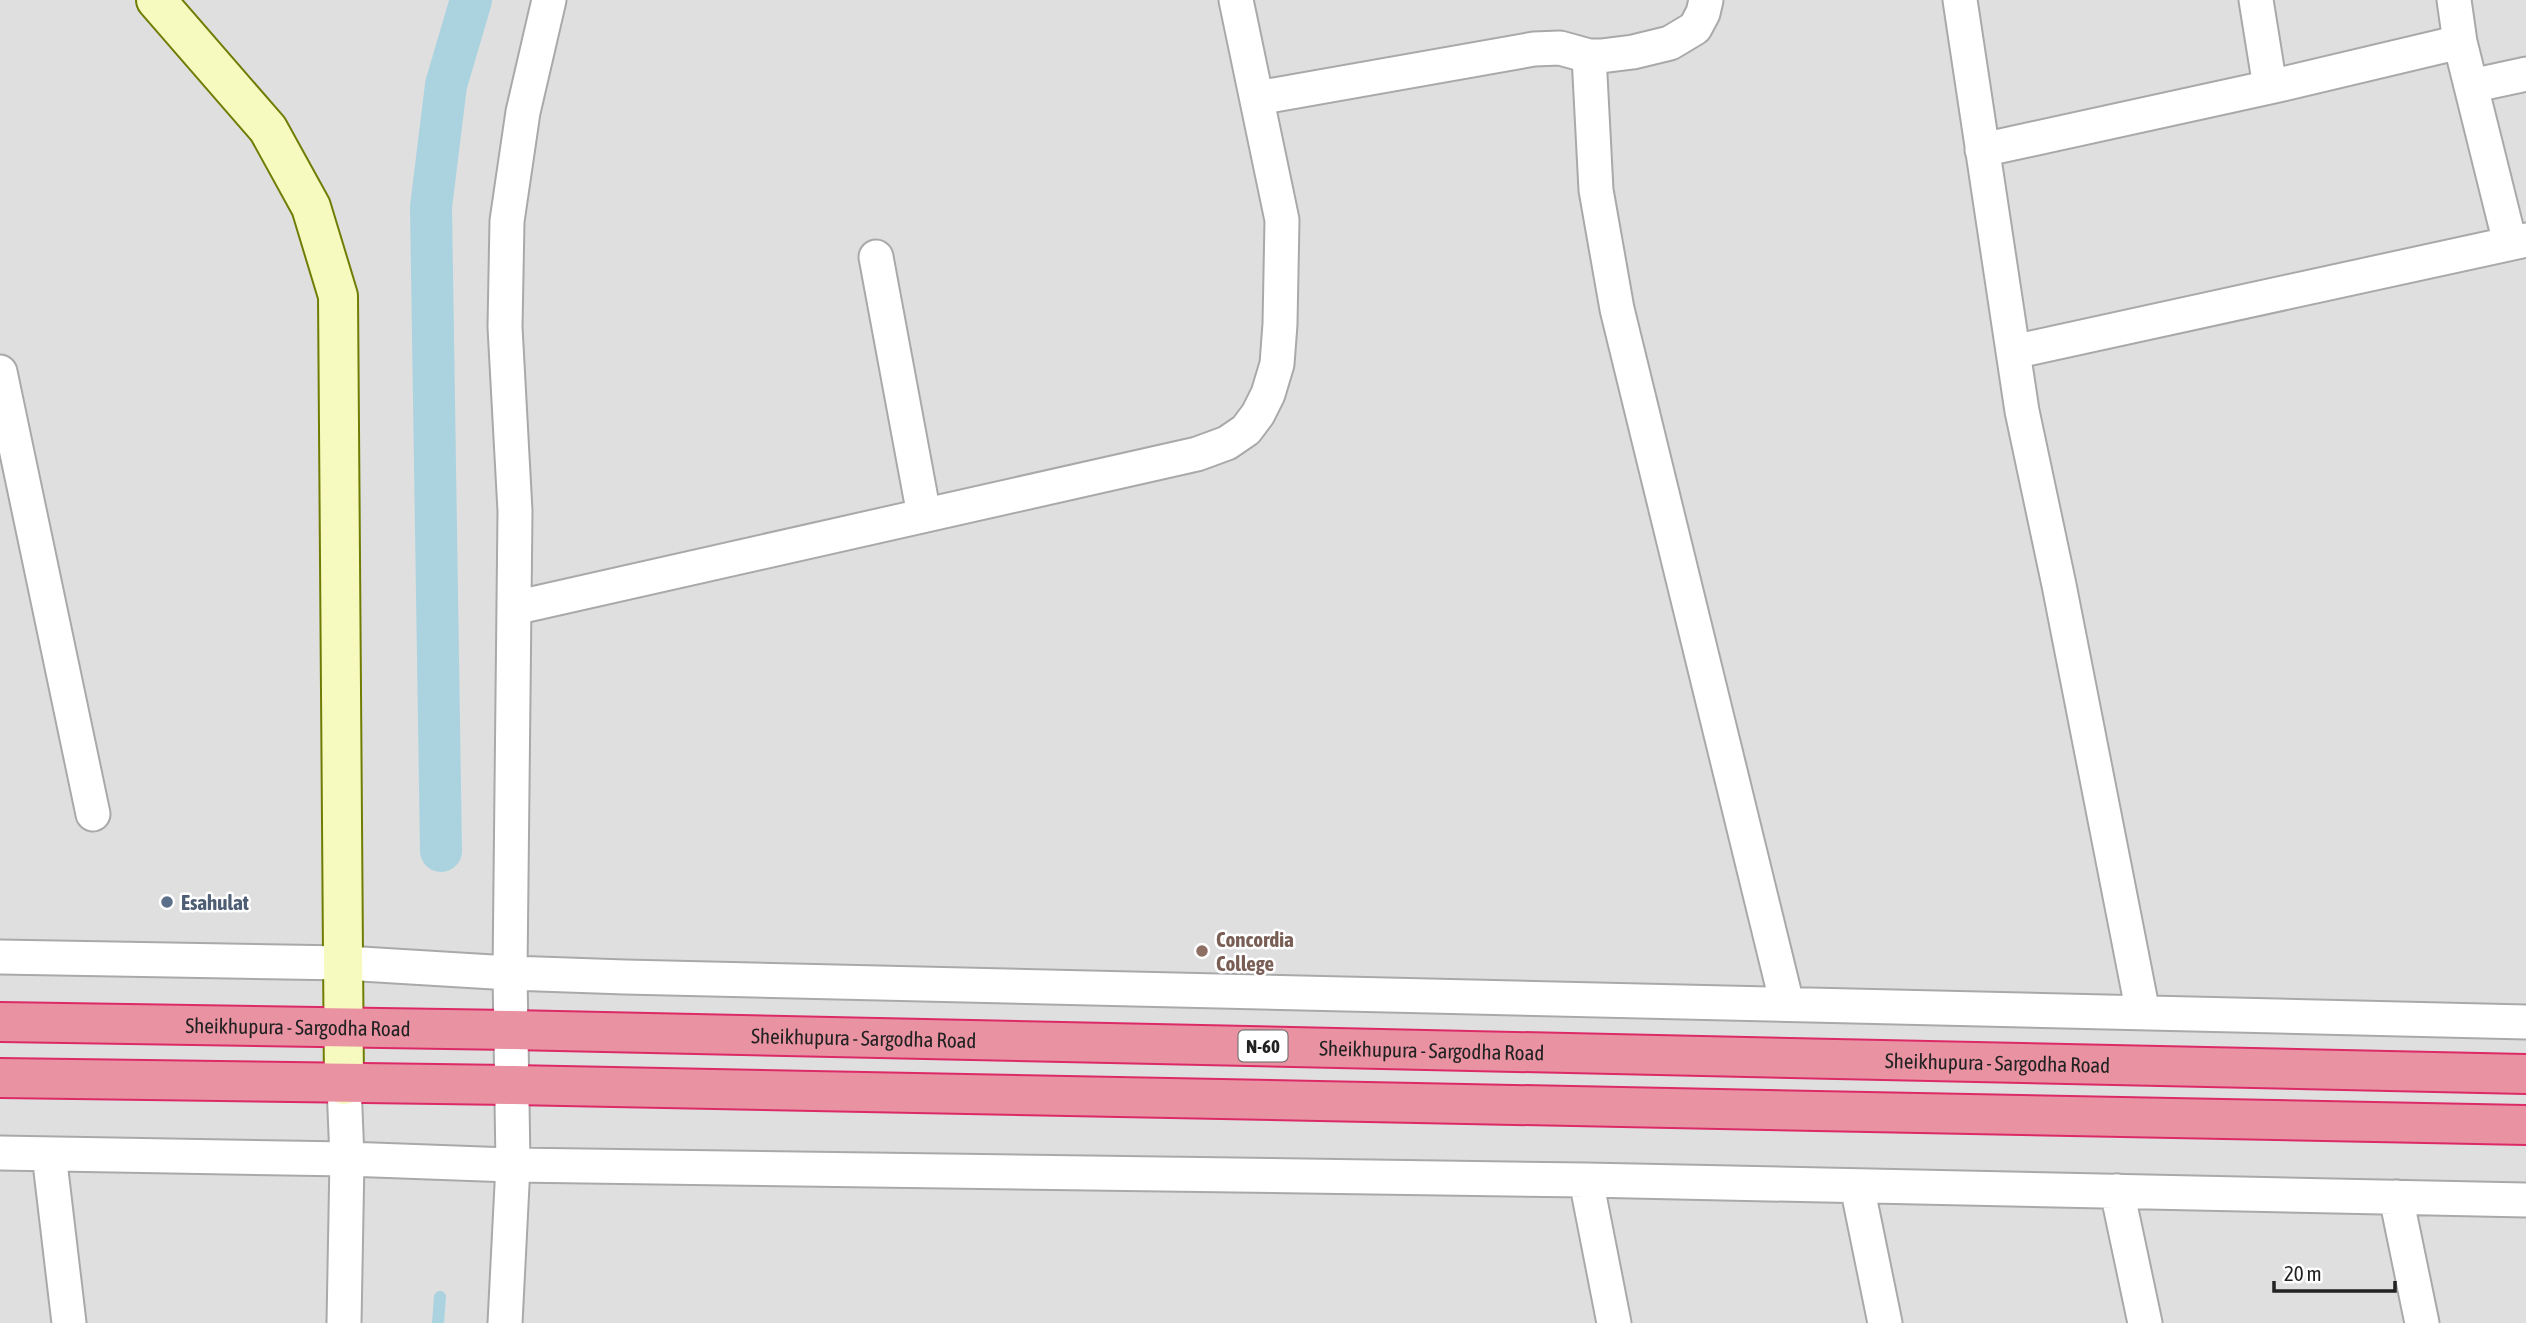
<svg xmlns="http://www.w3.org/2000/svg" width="2526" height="1323" font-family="'Asap Condensed',sans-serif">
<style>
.residential{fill:#e0dfdf}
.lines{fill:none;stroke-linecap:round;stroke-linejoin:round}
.stream{stroke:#aad3df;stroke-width:12}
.canal{stroke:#aad3df;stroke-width:42}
.street-casing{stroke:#a9a9a9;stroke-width:37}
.secondary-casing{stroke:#707d05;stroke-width:42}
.highway-casing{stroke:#dc2a67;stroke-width:42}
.street{stroke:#fff;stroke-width:33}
.secondary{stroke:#f7fabf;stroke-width:38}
.highway{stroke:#e892a2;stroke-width:38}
.service-dot{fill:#5c6f8a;stroke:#fff;stroke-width:2.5}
.education-dot{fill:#8d6e63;stroke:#fff;stroke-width:2.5}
.labels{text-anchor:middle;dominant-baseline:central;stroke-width:5;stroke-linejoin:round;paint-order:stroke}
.shield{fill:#fff;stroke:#646464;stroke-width:2}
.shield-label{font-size:19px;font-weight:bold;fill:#222}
.service-label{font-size:21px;font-weight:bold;fill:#4e5e75;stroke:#fff;text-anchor:start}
.education-label{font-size:21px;font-weight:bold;fill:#785e54;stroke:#fff;text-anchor:start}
.street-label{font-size:21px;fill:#222;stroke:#fff}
</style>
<rect width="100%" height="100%" fill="#f2efe9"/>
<path class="residential" d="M 0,0 L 2526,0 L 2526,1323 L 0,1323 Z"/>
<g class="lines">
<path class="stream" d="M 438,1323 L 440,1297"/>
<path class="canal" d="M 441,851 L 431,207 L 446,85 L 471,0"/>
<g class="street-casing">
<path id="street" d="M 1960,0 L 2022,411 L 2059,585 L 2143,1013
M 2256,0 L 2270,87
M 2454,0 L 2460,42 L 2510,243
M 1589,56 L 1596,190 L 1617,309 L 1787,1004
M 2471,86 L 2526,74
M 1257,98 L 1534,49 L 1560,48 L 1589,56 L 1601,56 L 1633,52 L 1670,43 L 1695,28 L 1703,13 L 1706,0
M 1982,150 L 2270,87 L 2460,42
M 876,257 L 924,515
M 2013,352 L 2526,240
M 0,372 L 93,814
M 514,608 L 1197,454 L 1227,443 L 1246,430 L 1258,414 L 1268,394 L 1277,364 L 1280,324 L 1282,220 L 1236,0
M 0,957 L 345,963 L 510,973 L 625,977 L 2526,1022
M 0,1153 L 347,1159 L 513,1165 L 1586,1180 L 2526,1200
M 49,1154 L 69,1323
M 1586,1180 L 1614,1323
M 1857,1186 L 1885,1323
M 2117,1191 L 2145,1323
M 2396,1197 L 2422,1323
M 344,1323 L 347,1159 L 344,1085
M 505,1323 L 513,1165 L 510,973 L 515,511 L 505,327 L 507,221 L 523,112 L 549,0"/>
</g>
<g class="secondary-casing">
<path id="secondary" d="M 156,0 L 268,129 L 311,207 L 338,296 L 344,1085"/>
</g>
<g class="highway-casing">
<g id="highway">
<path id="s1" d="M 0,1022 L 512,1030 L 2526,1074"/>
<path d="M 0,1078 L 513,1085 L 2526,1125"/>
</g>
</g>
<use href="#street" class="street"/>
<use href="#secondary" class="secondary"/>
<use href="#highway" class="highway"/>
</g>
<circle class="service-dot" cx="167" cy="902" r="7"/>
<circle class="education-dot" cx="1202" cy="951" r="7"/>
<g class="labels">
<rect class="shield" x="1238.5" y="1030.5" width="49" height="31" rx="5"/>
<g class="shield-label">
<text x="1263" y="1046">N-60</text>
</g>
<g class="service-label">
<text x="181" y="902">Esahulat</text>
</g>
<g class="education-label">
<text x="1216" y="939">Concordia<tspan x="1216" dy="24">College</tspan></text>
</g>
<g class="street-label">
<text stroke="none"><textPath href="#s1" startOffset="298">Sheikhupura - Sargodha Road</textPath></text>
<text stroke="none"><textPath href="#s1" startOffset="864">Sheikhupura - Sargodha Road</textPath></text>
<text stroke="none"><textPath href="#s1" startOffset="1432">Sheikhupura - Sargodha Road</textPath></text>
<text stroke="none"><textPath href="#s1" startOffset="1998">Sheikhupura - Sargodha Road</textPath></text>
</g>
</g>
<path d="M2274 1281v10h121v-10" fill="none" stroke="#222222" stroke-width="3.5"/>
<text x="2284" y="1281" font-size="21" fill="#222222" stroke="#ffffff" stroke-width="5" paint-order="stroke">20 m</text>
</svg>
